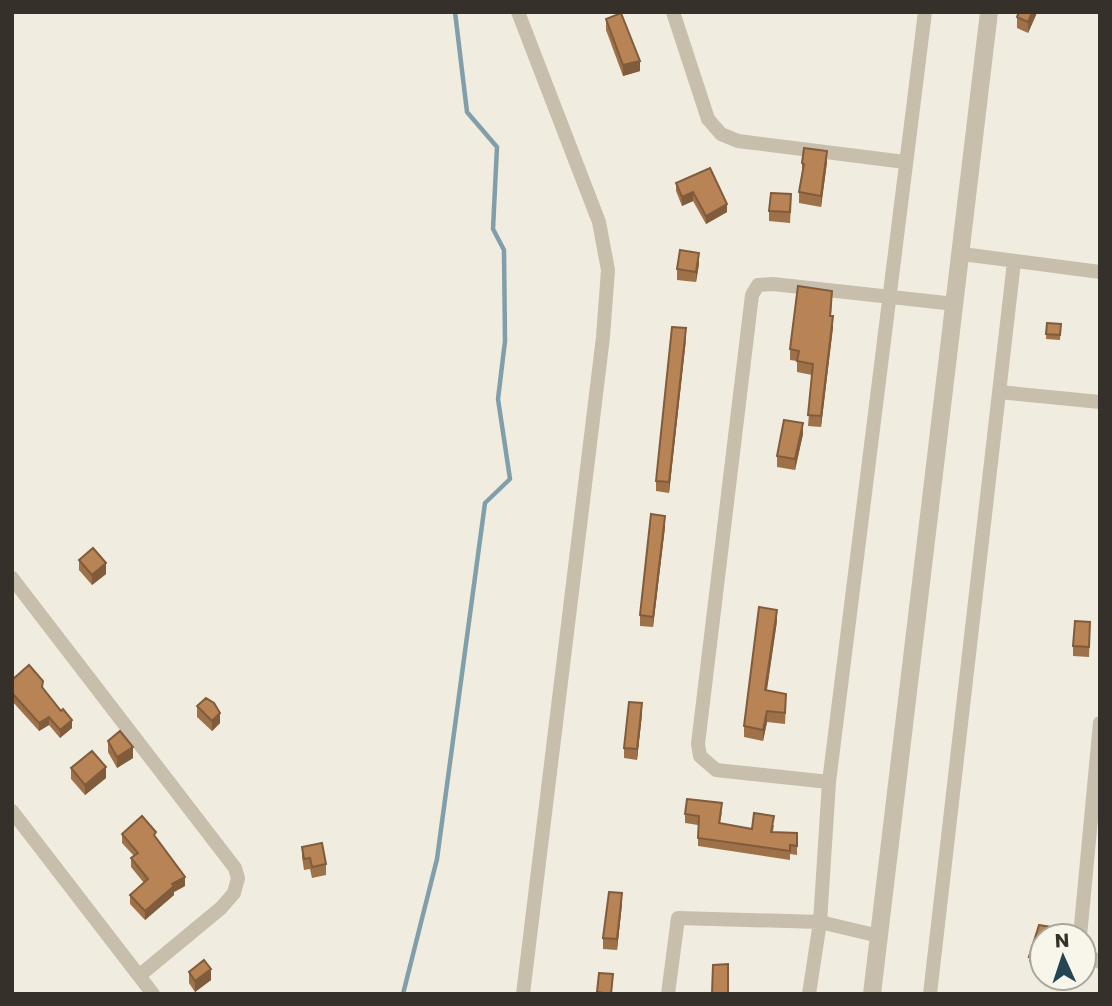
<svg xmlns="http://www.w3.org/2000/svg" width="1112" height="1006" font-family="Poppins,sans-serif">
<style>
.lines{fill:none;stroke-linecap:round;stroke-linejoin:round}
.stream{stroke:#819faa;stroke-width:4.5}
.minor{stroke:#c7beac;stroke-width:14}
.tertiary{stroke:#c7beac;stroke-width:18}
.wall{fill:#9e7149}
.shaded-wall{fill:#815c3c}
.building{fill:#b88355;stroke:#815c3c;stroke-width:2}
</style>
<rect width="100%" height="100%" fill="#f0ecdf"/>
<g class="lines">
<path class="stream" d="M 403,994 L 437,859 L 485,503 L 510,479 L 498,399 L 505,341 L 504,250 L 493,229 L 497,147 L 467,112 L 455,12"/>
<path class="minor" d="M 518,12 L 599,222 L 608,270 L 603,337 L 523,994
M 673,12 L 708,119 L 721,134 L 738,141 L 905,162
M 962,254 L 1100,272
M 999,392 L 1100,402
M 12,578 L 235,868 L 238,878 L 234,893 L 221,908 L 140,975
M 829,782 L 716,770 L 700,756 L 698,744 L 752,295 L 758,285 L 773,284 L 955,304
M 12,811 L 153,994
M 1080,936 L 1100,723
M 1084,954 L 1100,962
M 668,994 L 678,918 L 820,922 L 879,936
M 809,994 L 820,922 L 829,782 L 925,12
M 930,994 L 1014,262"/>
<path class="tertiary" d="M 872,994 L 989,12"/>
</g>
<path class="wall" d="M 1037,12 L 1028,33 L 1017,28 L 1017,17 Z
M 606,19 L 640,71 L 623,76 L 606,30 Z
M 827,162 L 821,207 L 799,203 L 799,192 L 802,174 L 802,163 Z
M 676,183 L 727,212 L 706,224 L 693,201 L 682,206 L 676,191 Z
M 791,205 L 790,223 L 769,221 L 769,211 Z
M 699,264 L 696,282 L 677,280 L 677,269 Z
M 832,301 L 831,316 L 833,327 L 821,427 L 808,426 L 812,375 L 797,372 L 797,361 L 790,360 L 790,349 Z
M 1047,323 L 1061,324 L 1060,340 L 1046,339 Z
M 686,339 L 669,493 L 656,491 L 656,481 Z
M 803,434 L 795,470 L 777,467 L 777,456 Z
M 665,527 L 653,627 L 640,626 L 640,615 Z
M 79,560 L 106,574 L 92,585 L 79,570 Z
M 777,621 L 767,690 L 786,704 L 785,724 L 767,722 L 763,741 L 744,737 L 744,726 Z
M 1090,633 L 1089,657 L 1073,656 L 1073,646 Z
M 12,680 L 43,689 L 72,728 L 60,738 L 49,725 L 39,731 L 12,701 Z
M 197,706 L 220,723 L 212,731 L 197,717 Z
M 642,714 L 637,760 L 624,758 L 624,748 Z
M 108,741 L 133,758 L 117,768 L 108,752 Z
M 71,768 L 106,778 L 85,795 L 71,779 Z
M 722,812 L 720,823 L 752,829 L 774,825 L 773,832 L 797,833 L 797,855 L 790,854 L 790,860 L 698,846 L 698,825 L 685,823 L 685,814 Z
M 122,834 L 156,838 L 185,886 L 174,892 L 174,895 L 145,920 L 130,904 L 130,895 L 144,883 L 131,867 L 131,858 L 134,856 L 122,843 Z
M 302,847 L 326,864 L 326,875 L 312,878 L 310,869 L 304,870 L 302,857 Z
M 622,904 L 617,950 L 603,949 L 603,938 Z
M 1039,925 L 1052,927 L 1051,936 L 1042,936 L 1042,960 L 1029,962 L 1029,957 Z
M 189,972 L 211,980 L 195,992 L 189,983 Z
M 1064,978 L 1079,978 L 1079,981 Z"/>
<path class="shaded-wall" d="M 1032,12 L 1037,12 L 1037,13 L 1028,33 L 1028,22 Z
M 640,61 L 640,71 L 623,76 L 623,65 Z
M 827,151 L 827,162 L 821,207 L 821,196 Z
M 693,192 L 693,201 L 682,206 L 682,197 Z
M 727,204 L 727,212 L 706,224 L 706,216 Z
M 699,253 L 699,264 L 696,282 L 696,272 Z
M 833,316 L 833,327 L 821,427 L 821,416 Z
M 686,328 L 686,339 L 669,493 L 669,482 Z
M 803,423 L 803,434 L 795,470 L 795,459 Z
M 665,516 L 665,527 L 653,627 L 653,617 Z
M 106,563 L 106,574 L 92,585 L 92,575 Z
M 777,610 L 777,621 L 765,701 L 765,690 Z
M 642,703 L 642,714 L 637,760 L 637,749 Z
M 767,711 L 767,722 L 763,741 L 763,730 Z
M 220,713 L 220,723 L 212,731 L 212,721 Z
M 49,717 L 49,725 L 39,731 L 39,723 Z
M 72,720 L 72,728 L 60,738 L 60,730 Z
M 133,747 L 133,758 L 117,768 L 117,757 Z
M 106,767 L 106,778 L 85,795 L 85,785 Z
M 185,877 L 185,886 L 174,892 L 174,895 L 145,920 L 145,911 L 172,884 Z
M 622,893 L 622,904 L 617,950 L 617,939 Z
M 211,969 L 211,980 L 195,992 L 195,981 Z"/>
<path class="building" d="M 1019,12 L 1032,12 L 1028,22 L 1017,17 Z
M 621,13 L 640,61 L 623,65 L 606,19 Z
M 804,148 L 827,151 L 821,196 L 799,192 L 804,164 L 802,163 Z
M 710,168 L 727,204 L 706,216 L 693,192 L 682,197 L 676,183 Z
M 771,193 L 791,194 L 790,212 L 769,211 Z
M 680,250 L 699,253 L 696,272 L 677,269 Z
M 798,286 L 832,291 L 830,316 L 833,316 L 821,416 L 808,415 L 813,364 L 797,361 L 799,351 L 790,349 Z
M 1047,323 L 1061,324 L 1060,335 L 1046,334 Z
M 672,327 L 686,328 L 669,482 L 656,481 Z
M 784,420 L 803,423 L 795,459 L 777,456 Z
M 651,514 L 665,516 L 653,617 L 640,615 Z
M 93,548 L 106,563 L 92,575 L 79,560 Z
M 759,607 L 777,610 L 765,690 L 786,694 L 785,713 L 767,711 L 763,730 L 744,726 Z
M 1075,621 L 1090,622 L 1089,647 L 1073,646 Z
M 29,665 L 43,681 L 42,687 L 61,711 L 63,709 L 72,720 L 60,730 L 49,717 L 39,723 L 12,693 L 12,680 Z
M 206,698 L 214,703 L 220,713 L 212,721 L 197,706 Z
M 629,702 L 642,703 L 637,749 L 624,748 Z
M 120,731 L 133,747 L 117,757 L 108,741 Z
M 92,751 L 106,767 L 85,785 L 71,768 Z
M 687,799 L 722,803 L 719,823 L 752,829 L 754,813 L 774,816 L 771,832 L 797,833 L 797,846 L 790,845 L 790,851 L 698,838 L 699,816 L 685,814 Z
M 142,816 L 156,832 L 154,835 L 185,877 L 172,884 L 174,886 L 145,911 L 130,895 L 148,879 L 131,858 L 138,853 L 122,834 Z
M 322,843 L 326,864 L 312,867 L 310,858 L 304,859 L 302,847 Z
M 609,892 L 622,893 L 617,939 L 603,938 Z
M 1039,925 L 1052,927 L 1050,936 L 1042,936 L 1042,954 L 1029,957 Z
M 204,960 L 211,969 L 195,981 L 189,972 Z
M 728,964 L 728,994 L 712,994 L 713,965 Z
M 599,973 L 613,974 L 611,994 L 597,992 Z"/>
<rect width="1112" height="1006" fill="none" stroke="#36302a" stroke-width="28"/>
<g transform="translate(1063 957) rotate(357)"><circle r="33" fill="#f8f5eb" stroke="#aaa69e" stroke-width="2"/>
<path d="M0-5L12 26L0 18L-12 26Z" fill="#244553"/>
<text y="-10" font-size="19" font-weight="bold" text-anchor="middle" fill="#36302a">N</text>
</g>
</svg>
